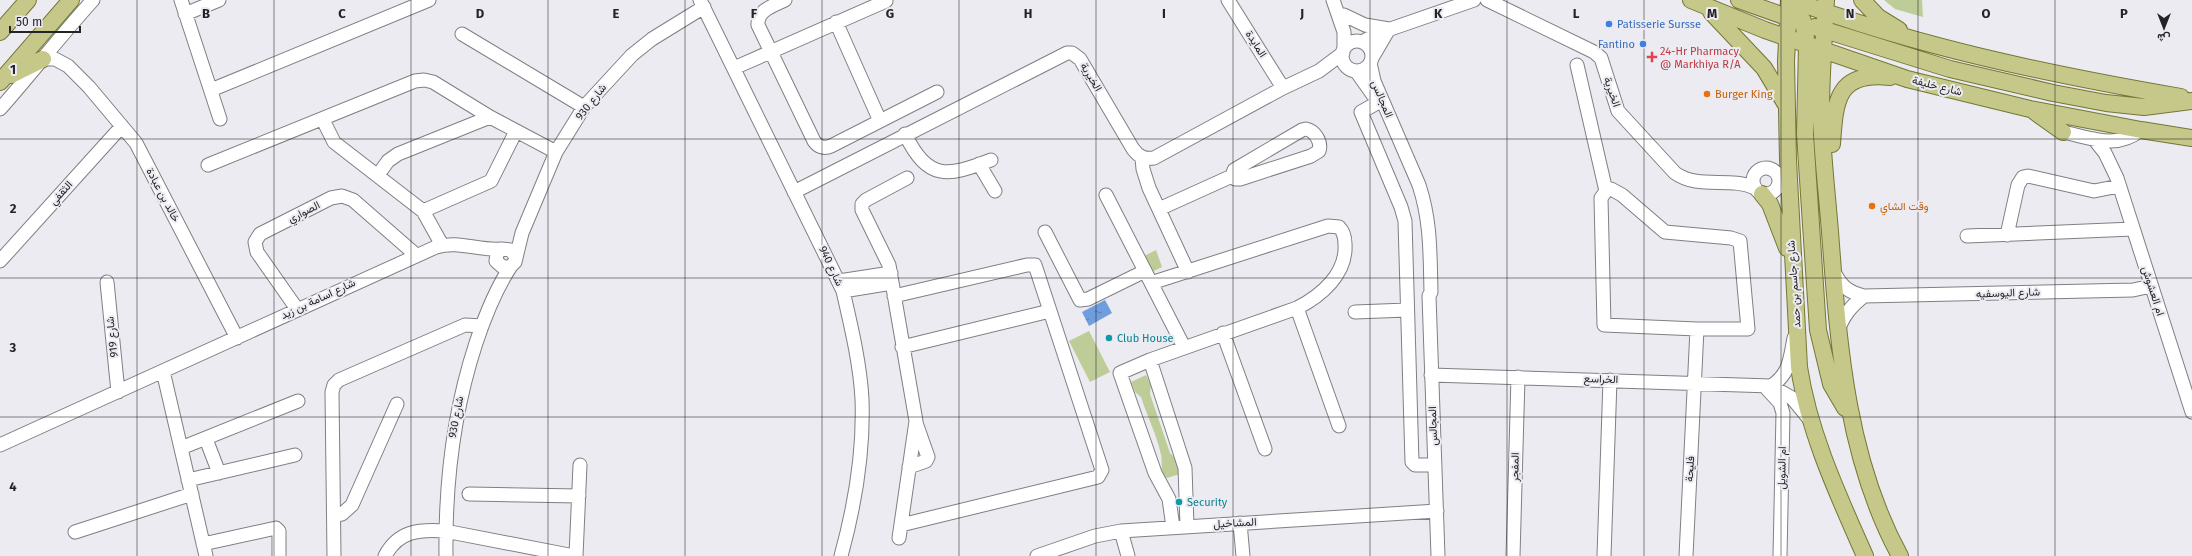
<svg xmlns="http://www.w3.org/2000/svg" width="2192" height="556" font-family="'Fira Sans',Vazirmatn,sans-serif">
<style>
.green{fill:#becc98}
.water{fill:url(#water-ripples)}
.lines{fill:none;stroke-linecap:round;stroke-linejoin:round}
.minor-casing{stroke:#7f7f84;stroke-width:15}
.major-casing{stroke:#747734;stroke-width:18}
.minor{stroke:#fff;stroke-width:13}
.major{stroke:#c5c889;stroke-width:16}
.grid{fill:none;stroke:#242427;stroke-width:1;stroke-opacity:0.55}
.shop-dot{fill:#3f7fe0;stroke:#ebebf1;stroke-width:1.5}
.health-dot{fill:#e0444e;stroke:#ebebf1;stroke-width:1.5}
.food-dot{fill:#e8710a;stroke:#ebebf1;stroke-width:1.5}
.culture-dot{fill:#0f9aa8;stroke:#ebebf1;stroke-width:1.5}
.labels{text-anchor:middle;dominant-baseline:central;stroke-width:4;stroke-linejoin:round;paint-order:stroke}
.shop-label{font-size:11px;fill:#366cbe;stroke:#ebebf1;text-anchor:start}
.street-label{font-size:11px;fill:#242427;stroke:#ebebf1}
.health-label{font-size:11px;fill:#be3a42;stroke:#ebebf1;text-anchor:start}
.food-label{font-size:11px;fill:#c56008;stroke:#ebebf1;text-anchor:start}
.culture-label{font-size:11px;fill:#0d838f;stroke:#ebebf1;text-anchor:start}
.grid-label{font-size:13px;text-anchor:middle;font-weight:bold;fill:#242427;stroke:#ebebf1;stroke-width:4;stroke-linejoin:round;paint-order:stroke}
</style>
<defs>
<pattern id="water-ripples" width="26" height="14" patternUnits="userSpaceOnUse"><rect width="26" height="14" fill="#6f9ede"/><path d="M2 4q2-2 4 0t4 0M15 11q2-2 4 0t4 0" fill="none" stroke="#5b81b4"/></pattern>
</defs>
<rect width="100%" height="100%" fill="#ebebf1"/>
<path class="green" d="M 1884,0 L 1922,0 L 1923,17 L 1895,9 Z
M 1156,250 L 1162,267 L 1152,272 L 1142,257 Z
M 1089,331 L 1110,372 L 1090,382 L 1069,341 Z
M 1146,375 L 1151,385 L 1150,394 L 1170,453 L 1178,461 L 1180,474 L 1167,478 C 1159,472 1163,463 1161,455 C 1157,435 1147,416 1141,397 L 1135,392 L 1131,382 Z"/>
<path class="water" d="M 1105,300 L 1112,313 L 1089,326 L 1082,312 Z"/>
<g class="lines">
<g class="minor-casing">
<path id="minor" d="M 181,0 L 220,119
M 700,0 L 843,291 C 851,326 860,363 862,399 C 864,451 855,505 841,556
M 785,0 C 773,6 757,10 758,25 L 814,141 C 818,147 824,149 831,146 L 937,92
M 1228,0 L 1283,88
M 1333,0 L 1344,32 L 1344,49
M 1487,0 L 1594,52 L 1601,58 L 1618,111 L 1675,173 C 1699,190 1729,176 1755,188
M 185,14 L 219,0
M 1344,15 L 1365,25 L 1389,29
M 836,22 L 880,121
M 462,34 L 584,107
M1342 56a15 15 0 1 1 30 0a15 15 0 1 1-30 0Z
M 1362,42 L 1379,33 L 1474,0
M 1372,58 L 1389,29
M 43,59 L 55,59 L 68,66 L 89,87 L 136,143 L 237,338
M 1370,63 L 1374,81 L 1419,185 C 1431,221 1430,255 1431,292 L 1429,296 L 1438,556
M 1577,65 L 1606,191
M 734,68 L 886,1
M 1356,71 L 1373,95
M 211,90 L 429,0
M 1377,103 L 1361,112 L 1401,207 L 1405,221 L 1412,462 L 1415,465 L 1435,465
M 0,109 C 32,73 61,35 93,0
M 323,120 L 334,142 L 339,146 L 423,211 L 491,181 L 516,131
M 2063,132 C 2092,138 2115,150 2141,130
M 905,134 C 928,181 947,177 991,160
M 2094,139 L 2105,153 L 2117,178 L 2192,412
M 1142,158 L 1143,169 L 1149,188 L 1188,272
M 979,164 L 995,191
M 208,165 L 415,81 L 424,80 L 433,82 L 490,117 L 556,152
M1753 181a13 13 0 1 1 26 0a13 13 0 1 1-26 0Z
M 378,175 L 388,161 L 398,154 L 490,117
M 1611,189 L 1622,195 L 1665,232 L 1731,238 L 1740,241 L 1748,329 L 1697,329 L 1604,325 L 1601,198 L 1606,191 Z
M 794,192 L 1067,53 L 1072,53 L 1080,59 L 1133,149 C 1139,157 1144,159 1154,158 L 1283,88 L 1319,71 L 1343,53
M 1106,195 L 1184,347
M 1159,209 L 1232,176 L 1234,170 L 1302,130 L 1306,129 C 1315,131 1322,142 1319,151 L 1311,156 L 1240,179 L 1235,179 L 1232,176
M 423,211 L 442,245
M 1045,232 L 1080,300 L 1088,299 L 1145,271
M 2007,235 L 2018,185 L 2023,177 L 2028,176 L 2094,191 L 2119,186
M 1967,236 L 2133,229
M 515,256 L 511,250 L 501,249 L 497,254 L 496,261 L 504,268 L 511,266 L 515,262 L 522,233 L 556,152 L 584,107 L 632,55 L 652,39 L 704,7
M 0,261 L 122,126
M 1834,272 C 1842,287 1848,292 1864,296 L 2133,290 L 2151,286
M 839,281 L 891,273
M 107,282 L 118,392
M 1151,283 L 1328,226 L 1339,227 C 1344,232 1345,237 1345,244 C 1347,274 1321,296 1297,308 L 1150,360 L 1120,373 L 1155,473 L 1169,499 L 1173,527
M 843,291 L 892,283
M 894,296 L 1027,265 L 1035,265 L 1102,470 L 1098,477 L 901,525
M 1297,308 L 1339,426
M 297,309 L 257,252 L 255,242 L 260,234 L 331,198 L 342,196 L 353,200 L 416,255
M 1355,312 L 1407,310
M 1838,330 C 1844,315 1851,306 1864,296
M 1223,333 L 1265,449
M 902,347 L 1050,311
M 1150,360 L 1185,468 L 1187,526
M 163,371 L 206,556
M 1431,375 L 1771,386 L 1792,398 L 1810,420
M 1771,386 C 1790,374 1790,358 1794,338
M 1767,389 L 1780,403 L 1783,413 L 1780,556
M 206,439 L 219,473
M 0,445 L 436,247 C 458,240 479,251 501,249
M 181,448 L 298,401
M 909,467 L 926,461 L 928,457 L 916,423
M 188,480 L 295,455
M 469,494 L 579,496
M 335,515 L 342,514 L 352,505 L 397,404
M 1240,523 L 1243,556
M 1121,531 L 1128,556
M 75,532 L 192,494
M 899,538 L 916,421 L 889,265 L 862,210 L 862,204 L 866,200 L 907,178
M 203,544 L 276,528 L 279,531 L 279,556
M 334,556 L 332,392 L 334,385 L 339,380 L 465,325 L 482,326
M 385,556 C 398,531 419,529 445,531 L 574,556
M 446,556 C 445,482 453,413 476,343 C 485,316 495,290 511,266
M 576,556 L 580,465
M 1037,556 L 1095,536 L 1121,531 L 1437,511
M 1513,556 L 1518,377
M 1604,556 L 1610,380
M 1686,556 L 1697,329"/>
</g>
<g class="major-casing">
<path id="major" d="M 1691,0 L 1765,30 L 1907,79 L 2030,109 L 2141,130 L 2192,138
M 1739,0 L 1798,21
M 1789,0 L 1786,61 L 1788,160 L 1799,367 C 1809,433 1838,495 1865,556
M 1790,0 L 1803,21 L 1807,45 L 1805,134 L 1818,330 L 1831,384 L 1845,408
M 1792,0 C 1918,47 2048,74 2181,97
M 1826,0 C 1824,37 1821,75 1821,112 C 1822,156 1828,201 1831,245 C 1839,351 1848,461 1900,556
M 1862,0 L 1878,17 L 1899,30
M 1711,12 L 1764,68 L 1785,103
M 1815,27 L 1950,69 L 2053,93 L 2106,103 L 2144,107 L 2192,101
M 0,32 L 28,0
M 11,75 L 43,59
M 0,82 L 71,0
M 2035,112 L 2063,132
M 1832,144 C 1835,102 1836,71 1890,77
M 1762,194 L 1770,204 L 1787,248"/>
</g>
<use href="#minor" class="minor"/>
<use href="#major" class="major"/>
</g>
<path class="grid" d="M 137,0 L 137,556M 274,0 L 274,556M 411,0 L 411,556M 548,0 L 548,556M 685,0 L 685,556M 822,0 L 822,556M 959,0 L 959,556M 1096,0 L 1096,556M 1233,0 L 1233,556M 1370,0 L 1370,556M 1507,0 L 1507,556M 1644,0 L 1644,556M 1781,0 L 1781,556M 1918,0 L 1918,556M 2055,0 L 2055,556M 0,139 L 2192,139M 0,278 L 2192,278M 0,417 L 2192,417"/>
<g class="shop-dot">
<circle cx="1609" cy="24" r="4"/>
<circle cx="1643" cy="44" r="4"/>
</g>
<path class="health-dot" d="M1650 51h4v4h4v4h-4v4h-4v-4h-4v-4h4z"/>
<g class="food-dot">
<circle cx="1707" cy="94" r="4"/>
<circle cx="1872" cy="206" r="4"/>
</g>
<g class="culture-dot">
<circle cx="1109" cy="338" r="4"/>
<circle cx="1179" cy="502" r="4"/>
</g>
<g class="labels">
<g class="shop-label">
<text x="1617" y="24">Patisserie Sursse</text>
<text x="1635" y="44" text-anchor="end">Fantino</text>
</g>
<g class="street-label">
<text transform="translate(1256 44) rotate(58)">المايدة</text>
<text transform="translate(1091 77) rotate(59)">الخيرية</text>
<text transform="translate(1937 86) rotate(14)">شارع خليفة</text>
<text transform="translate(1612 92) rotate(71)">الخيرية</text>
<text transform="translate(1382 99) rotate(67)">المجالس</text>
<text transform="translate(591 102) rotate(-52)">شارع 930</text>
<text transform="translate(61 193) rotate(-48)">الثقفي</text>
<text transform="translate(163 195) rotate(62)">خالد بن عبادة</text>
<text transform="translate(304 212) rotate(-27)">الصواري</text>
<text transform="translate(831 266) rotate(65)">شارع 940</text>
<text transform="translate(1794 284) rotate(-94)">شارع جاسم بن حمد</text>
<text transform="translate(2153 291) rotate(72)">ام العشوش</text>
<text transform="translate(2008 293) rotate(-2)">شارع اليوسفيه</text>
<text transform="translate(318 299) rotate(-25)">شارع اسامة بن زيد</text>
<text transform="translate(112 337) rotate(-96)">شارع 919</text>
<text transform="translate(1601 379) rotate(2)">الخراسع</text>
<text transform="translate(456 417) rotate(-79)">شارع 930</text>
<text transform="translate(1433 426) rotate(-92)">المجالس</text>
<text transform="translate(1515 467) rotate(-89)">المفجر</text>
<text transform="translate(1782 468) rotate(-89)">ام الشويل</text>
<text transform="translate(1690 469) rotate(-87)">فليحة</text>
<text transform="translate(1235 523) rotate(-3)">المشاخيل</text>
</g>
<g class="health-label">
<text x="1660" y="51">24-Hr Pharmacy<tspan x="1660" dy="13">@ Markhiya R/A</tspan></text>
</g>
<g class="food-label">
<text x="1715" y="94">Burger King</text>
<text x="1880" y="206">وقت الشاي</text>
</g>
<g class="culture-label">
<text x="1117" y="338">Club House</text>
<text x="1187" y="502">Security</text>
</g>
</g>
<g class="grid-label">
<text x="206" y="18">B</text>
<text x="342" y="18">C</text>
<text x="480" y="18">D</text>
<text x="616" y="18">E</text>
<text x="754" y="18">F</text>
<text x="890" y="18">G</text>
<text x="1028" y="18">H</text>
<text x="1164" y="18">I</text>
<text x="1302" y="18">J</text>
<text x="1438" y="18">K</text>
<text x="1576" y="18">L</text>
<text x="1712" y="18">M</text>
<text x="1850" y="18">N</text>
<text x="1986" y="18">O</text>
<text x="2124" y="18">P</text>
<text x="13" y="74">1</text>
<text x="13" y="213">2</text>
<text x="13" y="352">3</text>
<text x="13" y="491">4</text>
</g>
<g transform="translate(2164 28) rotate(180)" stroke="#ebebf1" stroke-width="3" paint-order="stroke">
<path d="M0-3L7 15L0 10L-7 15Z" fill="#242427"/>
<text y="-6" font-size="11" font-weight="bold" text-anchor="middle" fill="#242427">ش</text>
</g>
<path d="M10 26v6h70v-6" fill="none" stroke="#242427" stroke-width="2"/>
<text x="16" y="26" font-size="12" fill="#242427" stroke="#ebebf1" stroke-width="3" paint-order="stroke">50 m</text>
</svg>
